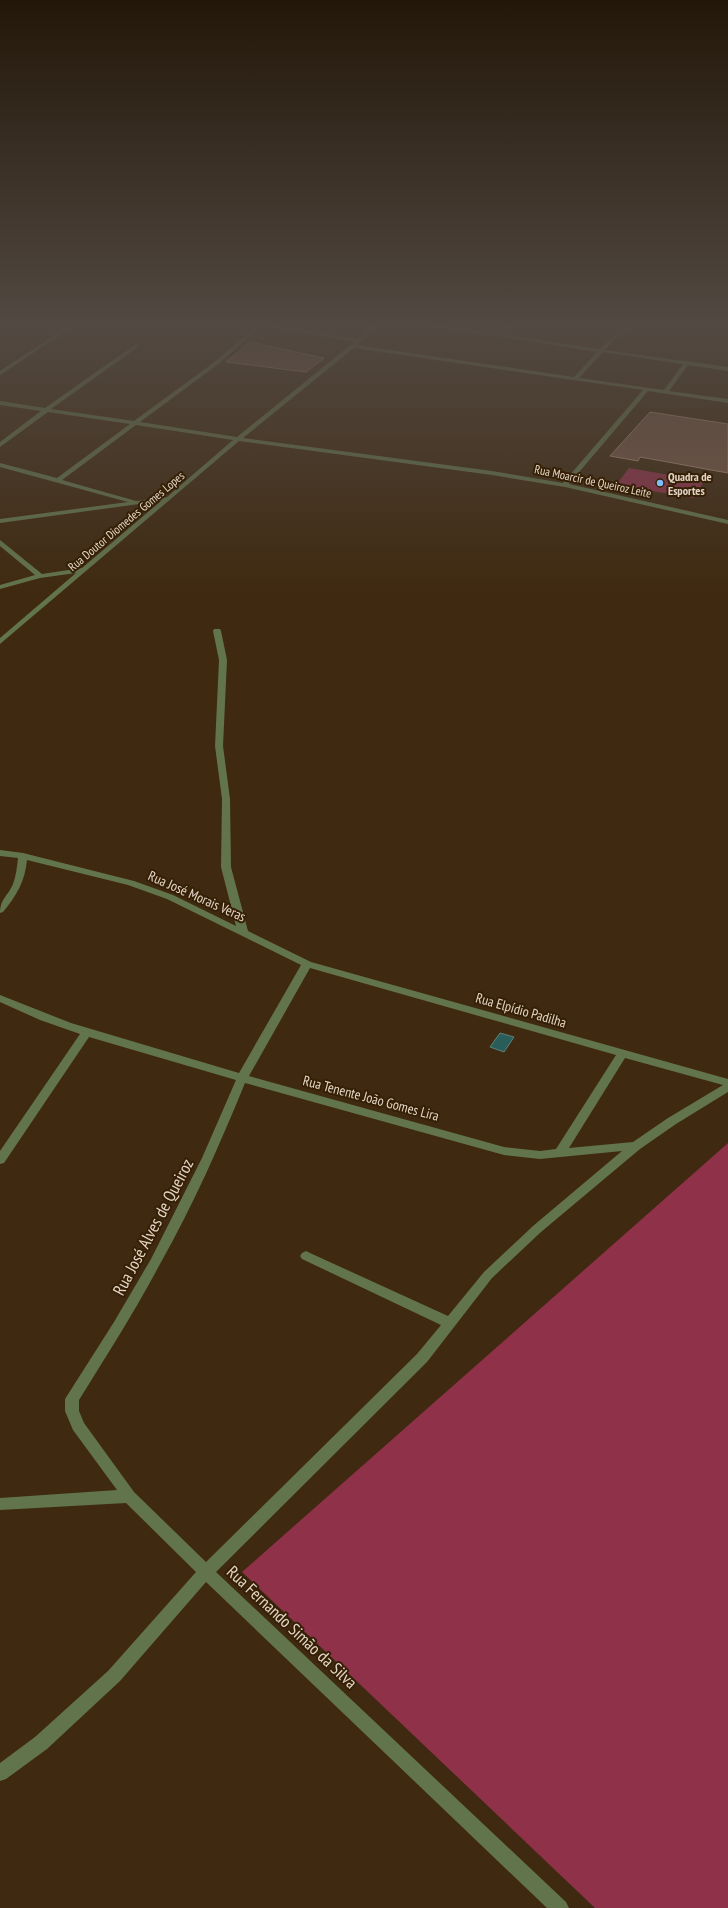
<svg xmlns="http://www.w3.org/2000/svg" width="728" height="1908" font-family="'PT Sans Narrow',sans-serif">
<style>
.green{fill:#8e3149}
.water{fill:#285d59;stroke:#60817a}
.building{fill:#765645;stroke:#ac8876}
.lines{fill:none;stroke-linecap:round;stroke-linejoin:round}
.minor{fill:#62744c;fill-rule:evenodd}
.poi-dot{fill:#7ebdf9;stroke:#351f05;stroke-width:1.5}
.labels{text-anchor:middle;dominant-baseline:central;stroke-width:4;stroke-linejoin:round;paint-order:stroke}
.far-poi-label{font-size:12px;font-weight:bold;fill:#e3d5c6;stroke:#351f05;text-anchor:start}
.far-street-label{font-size:12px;fill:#e3d5c6;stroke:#351f05}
.street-label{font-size:14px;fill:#e3d5c6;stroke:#351f05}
.near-street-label{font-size:17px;fill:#e3d5c6;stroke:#351f05}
</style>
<rect width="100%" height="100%" fill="#3f2910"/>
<path class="green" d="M 629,468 L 704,481 L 694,498 L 616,485 Z
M 728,1143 L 728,1908 L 595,1908 L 242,1572 Z"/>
<path class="water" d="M 500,1033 L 514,1037 L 504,1052 L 490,1047 Z"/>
<path class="building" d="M 250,342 L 324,358 L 306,372 L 226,362 Z
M 650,412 L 728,424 L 728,473 L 640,457 L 638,461 L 610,456 Z"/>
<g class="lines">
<path class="minor" d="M 68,326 L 74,326 L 0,375 L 0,371 Z
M 257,326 L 262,326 L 217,365 L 140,422 L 237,437 L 354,342 L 268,326 L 281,326 L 357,339 L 373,326 L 379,326 L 357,345 L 574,377 L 597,352 L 431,326 L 445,326 L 600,349 C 609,339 622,326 636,326 L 614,340 L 605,350 L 728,367 L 728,371 L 688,365 L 669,391 L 728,399 L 728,403 L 648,391 L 569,484 L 728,520 L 728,524 L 565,487 L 492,475 L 239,441 L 0,644 L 0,638 L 76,573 L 40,578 L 0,589 L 0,585 L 35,575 L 0,546 L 0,540 L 42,574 L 82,568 L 161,501 L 0,523 L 0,519 L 128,502 L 0,467 L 0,463 L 57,478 L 130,424 L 48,412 L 0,447 L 0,442 L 41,411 L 0,405 L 0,401 L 45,408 L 136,344 L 139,346 L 138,347 L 51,409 L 134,421 L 213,363 ZM 354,348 L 643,390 L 563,483 L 492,471 L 243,438 ZM 603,352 L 683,364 L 664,390 L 579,378 ZM 136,425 L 233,440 L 167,497 L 136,501 L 62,480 Z
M 214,629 L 220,629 L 221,631 L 227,660 L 223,746 L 230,799 L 231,867 L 248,931 L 311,962 L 728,1079 L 728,1092 L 676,1124 L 640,1149 L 541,1232 L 492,1278 L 427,1362 L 216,1572 L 566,1902 L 569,1908 L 547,1908 L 206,1582 L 120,1681 L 47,1749 L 6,1779 L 0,1781 L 0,1763 L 35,1737 L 108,1671 L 196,1572 L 126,1503 L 0,1510 L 0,1498 L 117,1490 L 73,1430 L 65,1411 L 65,1399 L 114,1322 L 151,1259 L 202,1158 L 236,1080 L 89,1037 L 4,1163 L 0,1164 L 0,1151 L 80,1034 L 40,1020 L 0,1002 L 0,995 L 71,1023 L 239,1073 L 301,965 L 167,899 L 128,885 L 27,860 C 25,881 17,895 3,912 L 0,913 C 0,899 8,896 13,884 C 16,876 17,867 18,858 L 0,856 L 0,850 L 23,853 L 134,881 L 173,895 L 236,926 L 221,867 L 222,799 L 215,746 L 219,660 L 213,631 ZM 310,968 L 616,1055 L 556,1149 L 540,1151 L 504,1147 L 249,1076 ZM 625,1058 L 723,1085 L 668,1118 L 633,1142 L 569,1148 ZM 245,1083 L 504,1155 L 540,1159 L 622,1151 L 533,1226 L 484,1272 L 448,1316 L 310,1253 L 306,1251 L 302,1253 L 300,1256 L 302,1259 L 441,1325 L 417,1354 L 206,1562 L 134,1492 L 84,1423 L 79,1411 L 79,1400 C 107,1355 135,1311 160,1264 C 193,1206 220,1144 245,1083 Z"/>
</g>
<linearGradient id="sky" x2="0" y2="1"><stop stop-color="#231709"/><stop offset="0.55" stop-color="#524942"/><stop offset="1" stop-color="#524942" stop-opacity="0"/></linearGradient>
<rect width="728" height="593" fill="url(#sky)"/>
<circle class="poi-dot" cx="660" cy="483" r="4"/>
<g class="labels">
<g class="far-poi-label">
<text x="668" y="476">Quadra de<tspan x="668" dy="14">Esportes</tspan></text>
</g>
<g class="far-street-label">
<text transform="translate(593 481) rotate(12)">Rua Moarcir de Queiroz Leite</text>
<text transform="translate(126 521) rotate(-40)">Rua Doutor Diomedes Gomes Lopes</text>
</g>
<g class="street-label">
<text transform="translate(197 896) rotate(24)">Rua José Morais Veras</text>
<text transform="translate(521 1010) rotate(16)">Rua Elpídio Padilha</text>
<text transform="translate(371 1098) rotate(15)">Rua Tenente João Gomes Lira</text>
</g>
<g class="near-street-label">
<text transform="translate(153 1227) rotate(-62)">Rua José Alves de Queiroz</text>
<text transform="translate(292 1627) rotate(43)">Rua Fernando Simão da Silva</text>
</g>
</g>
</svg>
